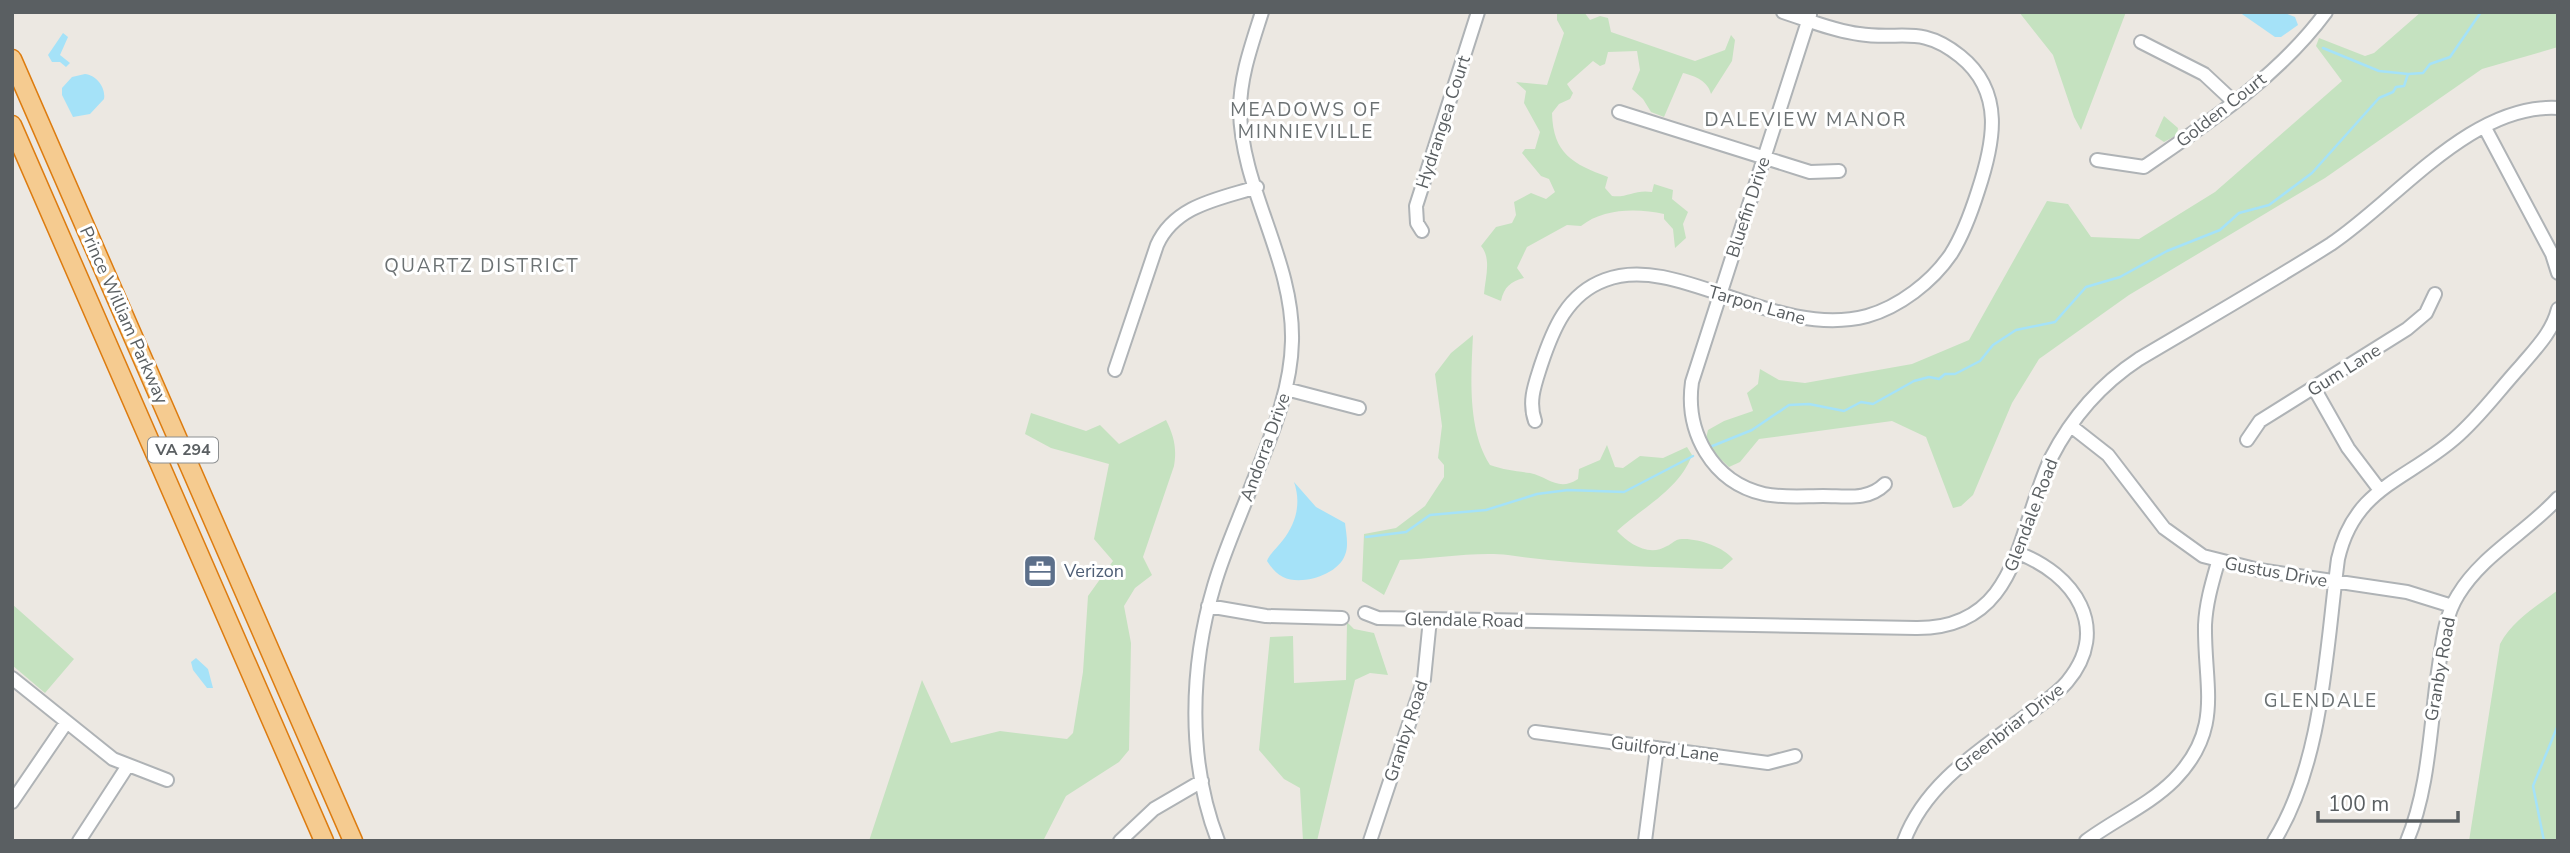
<svg xmlns="http://www.w3.org/2000/svg" width="2570" height="853" font-family="'Nunito Sans',sans-serif">
<style>
.green{fill:#c5e2c0}
.water{fill:#a5e2f8}
.lines{fill:none;stroke-linecap:round;stroke-linejoin:round}
.stream{stroke:#a5e2f8;stroke-width:2.5}
.minor-casing{stroke:#afb3b6;stroke-width:16}
.highway-casing{stroke:#dd7c10;stroke-width:21}
.minor{stroke:#fff;stroke-width:12}
.highway{stroke:#f5cb90;stroke-width:18}
.labels{text-anchor:middle;dominant-baseline:central;stroke-width:6;stroke-linejoin:round;paint-order:stroke}
.shield{fill:#fff;stroke:#8c8f91;stroke-width:2}
.shield-label{font-size:16px;font-weight:bold;fill:#5a5f62}
.street-label{font-size:18px;fill:#5a5f62;stroke:#fff}
.service-label{font-size:18px;fill:#4e5e75;stroke:#fff;text-anchor:start}
.neighbourhood-label{font-size:19px;letter-spacing:2px;fill:#6b7173;stroke:#fff}
</style>
<rect width="100%" height="100%" fill="#ece8e2"/>
<path class="green" d="M 1557,12 L 1584,12 L 1590,20 L 1600,16 L 1608,18 L 1611,32 L 1695,61 L 1725,50 L 1731,35 L 1735,40 L 1732,61 L 1711,94 C 1708,81 1695,76 1683,73 L 1664,117 L 1651,112 L 1643,99 L 1632,89 L 1640,70 L 1637,51 L 1608,52 L 1605,64 L 1600,66 L 1593,61 L 1567,84 L 1573,93 L 1570,99 L 1559,104 L 1552,113 C 1553,154 1573,164 1608,177 L 1605,188 L 1612,196 C 1627,198 1636,189 1652,192 L 1654,184 L 1673,190 L 1672,199 L 1688,212 L 1683,224 L 1686,238 L 1675,248 L 1673,229 L 1664,219 L 1664,214 C 1638,208 1603,208 1581,226 L 1567,225 L 1527,247 L 1517,268 L 1524,278 C 1511,281 1504,287 1501,301 L 1484,294 C 1485,279 1492,259 1481,246 L 1496,227 L 1512,223 L 1516,215 L 1514,202 L 1531,193 L 1546,199 L 1555,192 L 1549,179 L 1541,176 L 1522,153 L 1525,149 L 1535,149 L 1540,132 L 1524,103 L 1526,91 L 1516,82 L 1547,85 L 1564,33 L 1557,20 Z
M 2019,12 L 2126,12 L 2081,130 L 2074,117 L 2053,55 Z
M 2421,12 L 2558,12 L 2558,47 L 2482,69 L 2325,178 L 2129,295 L 2039,359 L 2012,403 L 1973,495 L 1961,506 L 1953,508 L 1926,437 L 1892,421 L 1759,439 L 1740,462 L 1729,467 L 1714,453 L 1706,438 L 1708,430 L 1724,421 L 1753,411 L 1747,393 L 1758,384 L 1760,369 L 1779,380 L 1805,383 L 1912,364 L 1969,340 L 2047,201 L 2068,204 L 2091,237 L 2139,239 L 2215,192 L 2342,81 L 2316,46 L 2319,38 L 2365,56 L 2374,53 Z
M 2164,116 L 2178,128 L 2177,135 L 2164,142 L 2155,136 Z
M 1473,335 C 1471,376 1467,429 1490,465 C 1504,470 1516,471 1530,473 C 1549,477 1558,492 1578,479 L 1579,469 L 1600,460 L 1607,445 L 1615,467 L 1623,468 L 1640,456 L 1663,458 L 1687,447 L 1692,455 C 1679,490 1643,507 1617,531 C 1629,544 1649,557 1667,546 C 1672,544 1675,539 1682,539 C 1697,538 1724,547 1733,559 L 1722,569 C 1650,567 1578,565 1508,555 C 1478,551 1431,559 1400,560 L 1384,595 L 1362,581 L 1364,534 L 1396,528 L 1425,506 L 1444,477 L 1444,465 L 1438,458 L 1442,426 L 1435,374 L 1451,353 Z
M 1031,413 L 1086,431 L 1100,425 L 1119,444 L 1166,420 C 1174,436 1177,448 1174,466 L 1143,557 L 1152,575 L 1135,588 L 1124,606 L 1131,643 L 1129,750 L 1119,762 L 1066,796 L 1043,841 L 869,841 L 922,680 L 951,743 L 1000,731 L 1067,739 L 1073,733 L 1083,672 L 1088,596 L 1113,561 L 1094,539 L 1109,464 L 1051,448 L 1025,434 Z
M 2558,590 L 2558,841 L 2469,841 L 2500,644 C 2513,620 2536,607 2558,590 Z
M 12,604 L 74,659 L 45,693 L 12,665 Z
M 1347,622 L 1354,629 L 1374,633 L 1388,675 L 1370,673 L 1355,680 L 1317,841 L 1303,841 L 1300,788 L 1284,779 L 1259,750 L 1270,637 L 1293,636 L 1294,683 L 1346,680 Z"/>
<path class="water" d="M 2239,12 L 2282,12 L 2295,17 L 2298,25 L 2281,37 L 2275,37 Z
M 63,33 L 68,37 L 60,55 L 70,63 L 66,67 L 60,62 L 52,62 L 48,55 Z
M 85,74 C 96,75 106,87 104,99 L 90,114 L 73,117 L 62,95 L 62,88 L 72,77 Z
M 1294,482 L 1316,507 L 1345,523 C 1346,532 1349,546 1345,555 C 1338,575 1301,586 1283,577 C 1276,574 1271,567 1267,561 C 1270,553 1278,547 1283,540 C 1297,522 1301,502 1294,482 Z
M 196,658 L 208,669 L 213,688 L 207,688 L 193,670 L 191,662 Z"/>
<g class="lines">
<path class="stream" d="M 2323,48 L 2379,71 L 2408,74
M 1710,447 L 1752,430 L 1789,405 L 1809,404 L 1844,411 L 1861,402 L 1873,404 L 1914,381 L 1929,377 L 1939,379 L 1945,374 L 1955,374 L 1980,361 L 1993,345 L 2016,330 L 2055,322 L 2086,287 L 2120,277 L 2167,251 L 2220,230 L 2239,213 L 2269,205 L 2312,173 L 2379,98 L 2393,92 L 2396,87 L 2404,86 L 2408,74 L 2423,73 L 2430,64 L 2450,57 L 2481,12
M 1366,537 L 1406,532 L 1430,515 L 1486,510 L 1537,494 L 1568,490 L 1624,492 L 1693,456
M 2544,841 L 2533,786 L 2558,725"/>
<g class="minor-casing">
<path id="minor" d="M 1810,15 L 1692,382 C 1685,432 1712,482 1764,494 C 1783,498 1804,496 1823,496 C 1846,496 1868,501 1885,484
M 2141,42 L 2204,74 L 2234,102
M 1619,112 L 1810,172 L 1839,171
M 2485,128 L 2552,254 L 2558,273
M 2097,160 L 2144,167 C 2209,122 2279,76 2326,12
M 1422,231 L 1417,223 L 1416,206 L 1478,12
M 1115,370 L 1157,245 C 1175,205 1219,199 1257,187
M 2314,388 L 2348,448 L 2379,489
M 1286,389 L 1359,408
M 1535,421 C 1528,401 1535,384 1541,365 C 1553,329 1567,294 1605,280 C 1677,252 1774,340 1867,316 C 1899,307 1932,282 1951,254 C 1963,235 1971,213 1978,191 C 1994,143 2005,92 1960,56 C 1920,24 1901,41 1859,34 C 1834,31 1808,20 1783,12
M 2071,426 L 2108,455 L 2164,528 L 2203,556 L 2259,570 L 2407,592 L 2452,606
M 2247,440 L 2260,421 L 2407,329 L 2426,313 L 2435,294
M 1208,606 L 1266,616 L 1342,618
M 1365,613 L 1378,618 L 1916,628 C 2020,629 2017,529 2051,458 C 2072,417 2101,384 2139,359 C 2203,321 2268,284 2331,244 C 2397,200 2471,103 2558,108
M 12,678 L 113,759 L 167,780
M 1535,732 L 1768,763 L 1795,756
M 12,802 L 66,723
M 79,841 L 127,767
M 1120,841 L 1154,809 L 1202,781
M 1218,841 C 1187,761 1190,667 1214,586 C 1224,551 1240,517 1253,482 C 1271,436 1291,391 1292,341 C 1294,260 1241,189 1240,110 C 1240,76 1252,44 1262,12
M 1370,841 L 1424,679 L 1430,619
M 1645,841 L 1657,748
M 1904,841 C 1926,782 1982,749 2030,713 C 2042,703 2057,694 2067,682 C 2112,628 2074,574 2018,553
M 2086,841 C 2114,820 2149,805 2174,780 C 2224,729 2204,687 2205,625 C 2206,603 2212,583 2218,562
M 2274,841 C 2323,763 2326,649 2338,559 C 2354,488 2405,481 2454,439 C 2479,418 2498,391 2520,367 C 2535,349 2552,333 2558,309
M 2407,841 C 2429,789 2430,727 2438,672 C 2442,646 2444,617 2458,595 C 2482,555 2527,532 2558,498"/>
</g>
<g class="highway-casing">
<path id="highway" d="M 12,59 L 353,841
M 12,125 L 324,841"/>
</g>
<use href="#minor" class="minor"/>
<use href="#highway" class="highway"/>
</g>
<defs>
<g id="office-square" transform="scale(1.75)"><rect x="-9" y="-9" width="18" height="18" rx="4" fill="#5c6f8a" stroke="#fff"/><path d="M-6-3h4V-5.5h4V-3h4V5H-6ZM-1-4.5V-3h2v-1.5ZM-6 0V1H6V0Z" fill="#fff"/></g>
</defs>
<g fill-rule="evenodd">
<use href="#office-square" x="1040" y="571"/>
</g>
<g class="labels">
<rect class="shield" x="148" y="437.5" width="70" height="25" rx="5"/>
<g class="shield-label">
<text x="183" y="450">VA 294</text>
</g>
<g class="street-label">
<text transform="translate(2221 110) rotate(-38)">Golden Court</text>
<text transform="translate(1443 122) rotate(-72)">Hydrangea Court</text>
<text transform="translate(1748 207) rotate(-72)">Bluefin Drive</text>
<text transform="translate(1757 305) rotate(16)">Tarpon Lane</text>
<text transform="translate(124 315) rotate(66)">Prince William Parkway</text>
<text transform="translate(2344 370) rotate(-32)">Gum Lane</text>
<text transform="translate(1265 447) rotate(-70)">Andorra Drive</text>
<text transform="translate(2031 515) rotate(-69)">Glendale Road</text>
<text transform="translate(2276 572) rotate(10)">Gustus Drive</text>
<text transform="translate(1464 620) rotate(1)">Glendale Road</text>
<text transform="translate(2440 669) rotate(-80)">Granby Road</text>
<text transform="translate(2009 728) rotate(-38)">Greenbriar Drive</text>
<text transform="translate(1406 731) rotate(-72)">Granby Road</text>
<text transform="translate(1665 749) rotate(7)">Guilford Lane</text>
</g>
<g class="service-label">
<text x="1064" y="571">Verizon</text>
</g>
<g class="neighbourhood-label">
<text x="1306" y="110">MEADOWS OF<tspan x="1306" dy="22">MINNIEVILLE</tspan></text>
<text x="1806" y="120">DALEVIEW MANOR</text>
<text x="482" y="266">QUARTZ DISTRICT</text>
<text x="2321" y="701">GLENDALE</text>
</g>
</g>
<rect width="2570" height="853" fill="none" stroke="#5a5f62" stroke-width="28"/>
<path d="M2318 811v10h140v-10" fill="none" stroke="#5a5f62" stroke-width="3.5"/>
<text x="2328" y="811" font-size="21" fill="#5a5f62" stroke="#ffffff" stroke-width="5" paint-order="stroke">100 m</text>
</svg>
